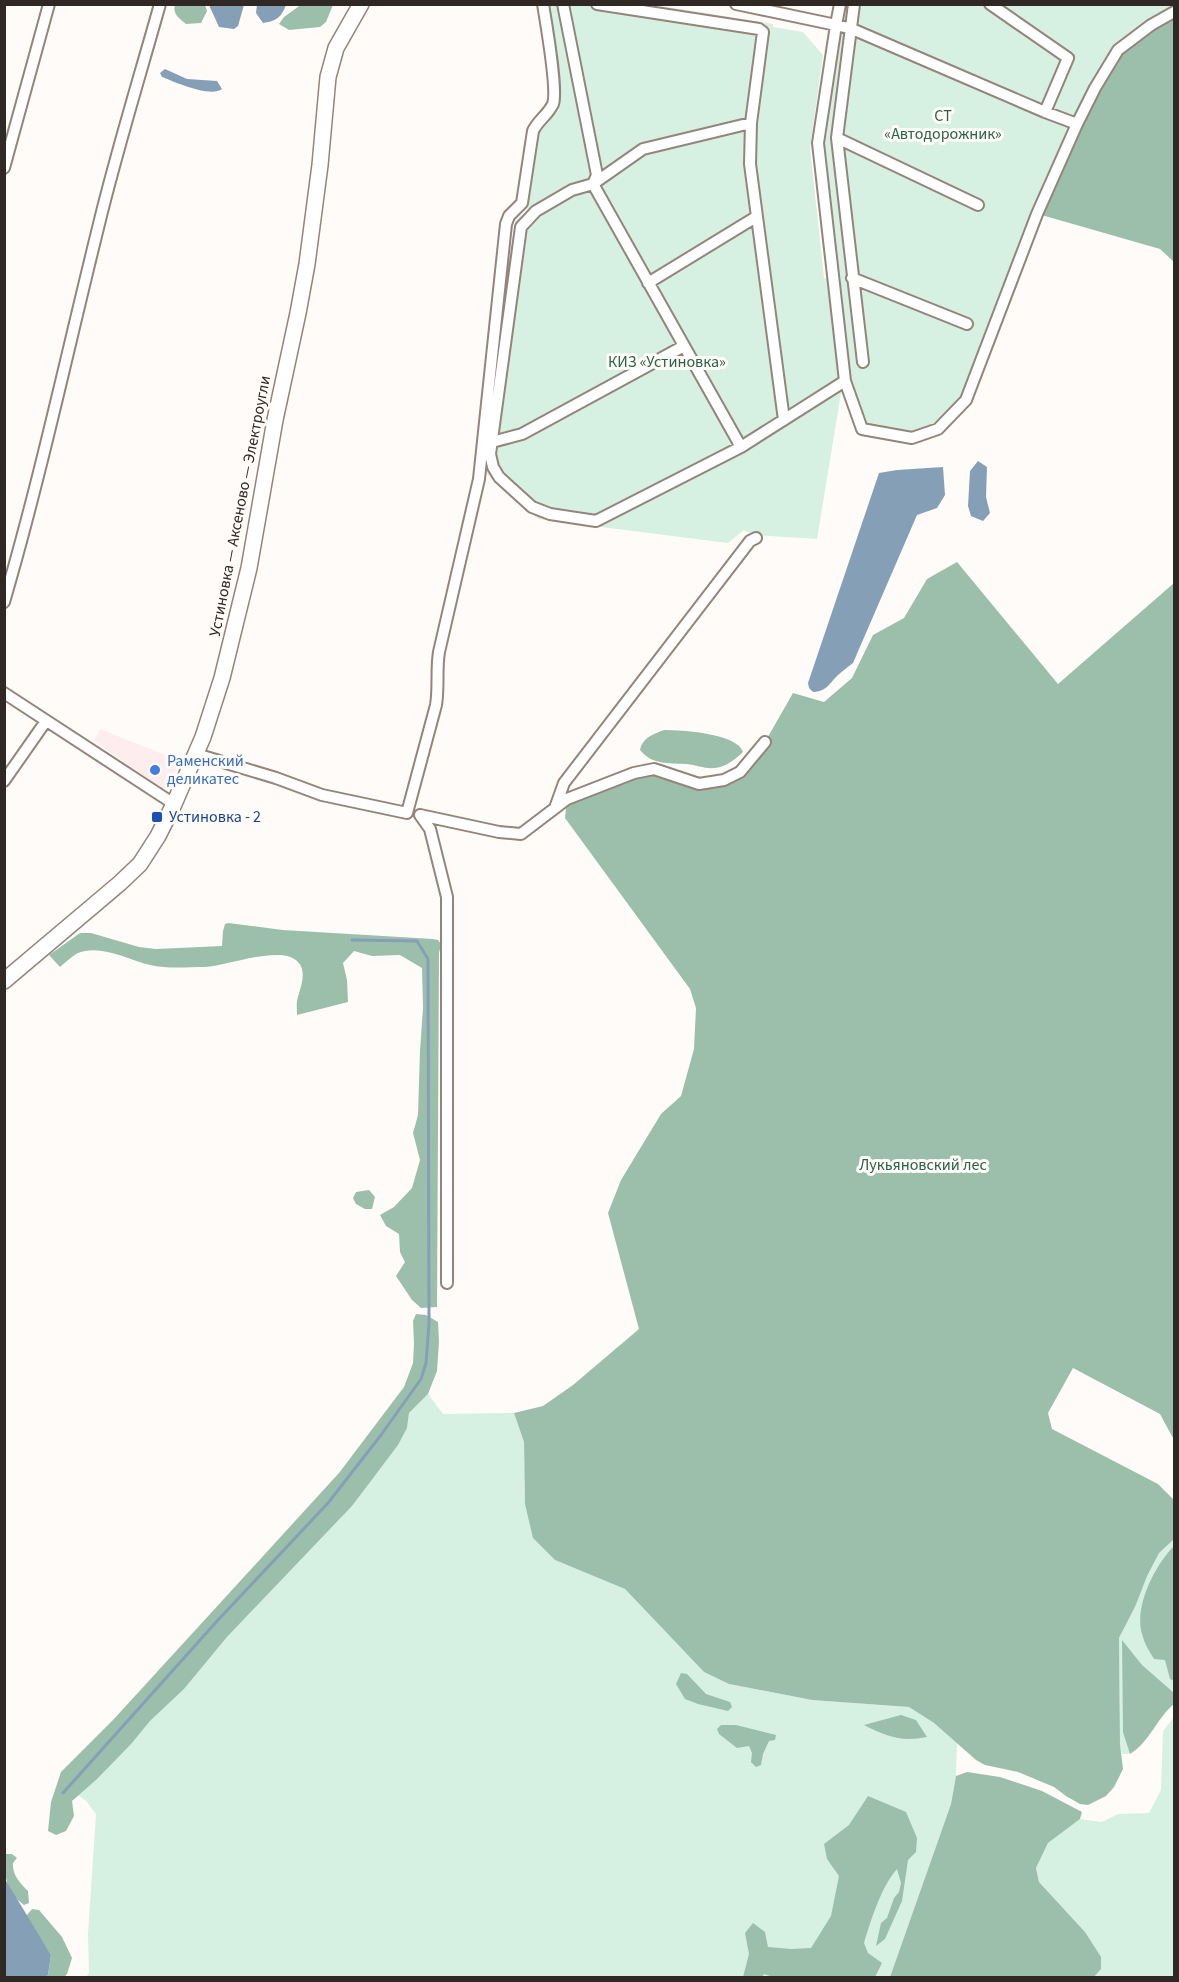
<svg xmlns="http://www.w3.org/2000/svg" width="1179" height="1982" font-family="'Source Sans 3',sans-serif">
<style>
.commercial{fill:#feedef}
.green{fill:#d6f0e1}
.forest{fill:#9cbfac}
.water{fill:#859fb7}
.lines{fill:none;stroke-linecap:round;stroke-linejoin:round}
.stream{stroke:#859fb7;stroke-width:3}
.minor-casing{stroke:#95847b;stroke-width:14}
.secondary-casing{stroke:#95847b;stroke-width:18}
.minor{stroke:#fff;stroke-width:10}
.secondary{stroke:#fff;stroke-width:15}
.shop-dot{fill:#3f7fe0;stroke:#fffbf9;stroke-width:2}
.transit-dot{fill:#1a4fb4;stroke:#fffbf9;stroke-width:2}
.labels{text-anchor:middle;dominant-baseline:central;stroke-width:6;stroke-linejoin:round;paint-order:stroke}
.park-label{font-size:16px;fill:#286347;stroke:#fffbf9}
.street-label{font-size:16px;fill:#2f2824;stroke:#fffbf9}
.shop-label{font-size:16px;fill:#366cbe;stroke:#fffbf9;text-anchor:start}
.transit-label{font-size:16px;fill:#164399;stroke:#fffbf9;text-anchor:start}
</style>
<rect width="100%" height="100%" fill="#fffbf9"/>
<path class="commercial" d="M 100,729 L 180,761 L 167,791 L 94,741 Z"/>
<path class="green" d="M 547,5 L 655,5 L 773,24 L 773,27 L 803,32 L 823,55 L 810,148 L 824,278 L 828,279 L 841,393 L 817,539 L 753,535 L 744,530 L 728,543 L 538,519 L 485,472 L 503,304 L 515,221 L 527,211 L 539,132 L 559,110 Z
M 840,5 L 1174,5 L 1174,9 L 1094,88 L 966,400 L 938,429 L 912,438 L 862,429 L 847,387 L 818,143 Z
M 428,1394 L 443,1414 L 514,1413 L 524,1442 L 525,1504 L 555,1560 L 625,1589 L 704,1672 L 729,1684 L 812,1700 L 909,1707 L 934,1723 L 957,1743 L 956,1776 L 951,1804 L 890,1977 L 86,1977 L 89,1973 L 88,1934 L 96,1814 L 86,1801 L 78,1795 L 132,1743 L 150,1721 L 184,1689 L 227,1637 L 352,1506 L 407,1428 L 409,1413 Z
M 1174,1536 L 1174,1699 L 1135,1747 L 1128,1754 L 1122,1754 L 1120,1745 L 1119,1638 L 1135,1607 L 1153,1552 Z
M 1174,1717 L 1174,1977 L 1094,1977 L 1101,1969 L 1085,1932 L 1039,1882 L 1036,1868 L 1048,1843 L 1080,1819 L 1102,1822 L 1118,1814 L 1149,1813 L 1161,1790 L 1163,1731 Z"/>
<path class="forest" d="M 302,4 L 333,4 L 333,5 L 326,22 L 320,27 L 289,30 L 279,24 L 284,17 Z
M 175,5 L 205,5 L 207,11 L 201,23 L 186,24 C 180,19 172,14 175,5 Z
M 1174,17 L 1174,262 L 1160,249 L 1038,214 L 1086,111 L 1119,51 L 1152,26 Z
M 957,562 L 1058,684 L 1174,583 L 1174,1440 L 1160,1414 L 1073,1368 L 1048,1413 L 1052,1429 L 1158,1484 L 1174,1500 L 1174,1539 L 1159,1553 L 1147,1576 L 1135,1607 L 1119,1638 L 1120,1744 L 1123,1769 L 1114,1787 L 1106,1796 L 1088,1805 L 1080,1804 L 1066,1796 L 1054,1787 L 1018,1772 L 985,1765 L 976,1760 L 934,1723 L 909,1707 L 812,1700 L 729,1684 L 704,1672 L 625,1589 L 555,1560 L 533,1538 L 525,1504 L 524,1442 L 514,1413 L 543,1406 L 573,1385 L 639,1329 L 608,1213 L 621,1180 L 661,1114 L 681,1096 L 694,1049 L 696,1008 L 690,989 L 565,818 L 567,799 L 654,769 L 699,784 L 724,780 L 765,742 L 793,693 L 824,702 L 852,678 L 873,635 L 904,618 L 927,579 Z
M 664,730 C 681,730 737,733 743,752 C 734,760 726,767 715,768 C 705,769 696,765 687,764 C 668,763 652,765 640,750 C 642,738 653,734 664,730 Z
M 228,923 L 283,930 L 433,939 L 438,940 L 441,944 L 439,953 L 437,1307 L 421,1308 L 412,1300 L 396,1276 L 405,1262 L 400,1252 L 399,1234 L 386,1226 L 380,1215 L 394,1207 L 412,1188 L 420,1160 L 413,1133 L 418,1115 L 420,1051 L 423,1008 L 422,968 L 400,955 L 372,956 L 354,951 L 343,963 L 347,980 L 348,1002 L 297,1015 C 297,1009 296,1002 298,997 C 301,986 307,971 298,962 C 282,944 227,966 205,967 C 187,967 167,969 150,965 C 128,960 101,944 78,953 C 72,956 65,963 60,967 L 49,955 L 80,933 L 91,933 L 139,947 L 156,949 L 222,946 L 223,931 L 225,924 Z
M 369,1190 L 375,1197 L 372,1209 L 365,1209 L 356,1204 L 353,1198 L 356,1192 Z
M 416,1314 L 426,1315 L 438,1322 L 439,1342 L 437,1371 L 428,1394 L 409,1413 L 407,1428 L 398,1445 L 352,1506 L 227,1637 L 184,1689 L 150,1721 L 132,1743 L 97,1779 L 72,1801 L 74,1816 L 66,1831 L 56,1835 L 48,1831 L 51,1802 L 61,1772 L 113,1720 L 339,1473 L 404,1387 L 413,1363 L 414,1344 L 413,1321 Z
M 1174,1546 L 1174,1681 L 1170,1679 L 1165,1660 L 1154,1659 C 1150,1652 1145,1645 1143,1637 C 1132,1609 1155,1565 1174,1546 Z
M 1122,1640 L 1142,1665 L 1174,1693 L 1174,1704 C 1157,1718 1149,1743 1130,1754 L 1123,1732 Z
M 681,1673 L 687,1674 L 706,1694 L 730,1702 L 732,1707 L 728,1711 L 698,1704 L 685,1699 L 676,1684 Z
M 901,1715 L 916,1720 L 927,1737 C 901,1742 888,1737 864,1725 Z
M 721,1725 L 736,1725 L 776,1735 L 775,1740 L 769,1741 L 763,1754 L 761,1765 L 756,1767 L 751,1762 L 752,1753 L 749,1746 L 737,1748 L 719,1734 L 717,1729 Z
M 967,1772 L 1000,1777 L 1042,1791 L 1082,1812 L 1080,1819 L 1048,1843 L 1036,1868 L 1039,1882 L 1085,1932 L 1101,1957 L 1101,1969 L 1094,1977 L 890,1977 L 951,1804 L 956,1776 Z
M 868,1796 L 906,1812 L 917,1838 L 916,1852 L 908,1860 L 902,1901 L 885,1939 L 876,1946 L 881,1923 L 887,1918 L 894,1898 L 899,1892 L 901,1883 L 897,1869 C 881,1887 871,1920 864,1943 L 868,1953 L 882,1963 L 875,1977 L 776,1978 L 764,1974 L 762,1977 L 743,1977 L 749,1954 L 745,1933 L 753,1923 L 765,1932 L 768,1947 L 791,1949 L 811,1948 L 831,1916 L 839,1876 L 827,1859 L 824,1844 L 849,1825 Z
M 4,1854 L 12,1854 L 17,1858 L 13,1863 C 12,1875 20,1883 28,1891 L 29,1903 L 24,1905 C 5,1891 5,1876 4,1854 Z
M 32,1909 L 39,1910 L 62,1937 L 72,1958 L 67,1974 L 64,1977 L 45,1977 L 48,1975 L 51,1955 L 26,1916 Z"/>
<path class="water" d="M 209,5 L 244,5 L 238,26 L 234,29 L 219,27 Z
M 257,5 L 257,4 L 286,5 C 281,18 276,21 263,23 L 256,13 Z
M 165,69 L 187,79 L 217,81 L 222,89 C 210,98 175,82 162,77 L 160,73 Z
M 978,461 L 987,467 L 986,497 L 990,513 L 983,521 L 971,516 L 968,506 L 970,471 Z
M 943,467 L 945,495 L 937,508 L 917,515 L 853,663 C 848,667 842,671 837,676 C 828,685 827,691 813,692 L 809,688 L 808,683 L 879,473 L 897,470 Z
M 5,1879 L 51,1955 L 48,1975 L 45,1977 L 5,1977 Z"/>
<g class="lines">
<path class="stream" d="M 63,1793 L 218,1620 L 328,1503 L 381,1435 L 421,1379 L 426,1363 L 429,1324 L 428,959 L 417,941 L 352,940"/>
<g class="minor-casing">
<path id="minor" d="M 563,4 L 597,175 L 593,184 L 741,447
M 597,4 L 759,29 L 763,32 L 751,123 L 750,164 L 784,420
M 736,4 L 836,25 L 818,143 L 845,381 L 862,429 L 912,438 L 938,429 L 966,400 L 1037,214 L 1077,124 L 1095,88 L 1118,50 L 1151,25 L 1174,12
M 840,4 L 836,25 L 852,29 L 1045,112 L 1077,124
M 854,4 L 837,138 L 863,362
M 990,4 L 1068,58 L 1045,112
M 751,123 L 643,149 L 593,184 L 572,190 L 536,211 L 521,227 L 490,454 L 493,467 L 499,477 L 532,507 L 550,514 L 596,521 L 741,447 L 845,381
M 837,138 L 978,205
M 4,168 L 49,4
M 852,278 L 967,324
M 648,283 L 756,217
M 492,442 L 522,434 L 684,346
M 4,602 C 40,479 67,353 98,228 C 116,153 139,79 160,4
M 4,693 L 174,804
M 196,754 L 276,778 L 322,795 L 407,813 L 436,705 C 439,687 436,670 439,652 L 479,479 L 506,224 L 509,216 L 522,203 L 533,131 C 538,120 548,115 553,104 C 558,90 546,23 543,4
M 4,781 L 46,721
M 555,808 L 564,783 L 750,541 L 756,538
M 420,815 L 430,829 L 447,897 L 447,1283
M 420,815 L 499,832 L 521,834 L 567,799 L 634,773 L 654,769 L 699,784 L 724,780 L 740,772 L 765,742"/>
</g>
<g class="secondary-casing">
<path id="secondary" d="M 4,981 L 120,883 L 140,864 L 158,836 L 174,804 L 203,737 L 222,678 L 249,568 L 275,420 L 298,313 L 307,264 L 320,165 L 328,77 L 336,48 L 361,4"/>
</g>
<use href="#minor" class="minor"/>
<use href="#secondary" class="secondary"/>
</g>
<circle class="shop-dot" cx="155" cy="770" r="6"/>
<rect class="transit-dot" x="151" y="811" width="12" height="12" rx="3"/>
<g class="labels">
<g class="park-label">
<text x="943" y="116">СТ<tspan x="943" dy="18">«Автодорожник»</tspan></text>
<text x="667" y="362">КИЗ «Устиновка»</text>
<text x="923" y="1165">Лукьяновский лес</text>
</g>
<g class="street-label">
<text transform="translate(240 506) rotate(-79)">Устиновка — Аксеново — Электроугли</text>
</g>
<g class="shop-label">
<text x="167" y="761">Раменский<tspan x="167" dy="18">деликатес</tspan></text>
</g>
<g class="transit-label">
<text x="169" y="817">Устиновка - 2</text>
</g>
</g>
<rect width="1179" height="1982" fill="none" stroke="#2f2824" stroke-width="12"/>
</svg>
